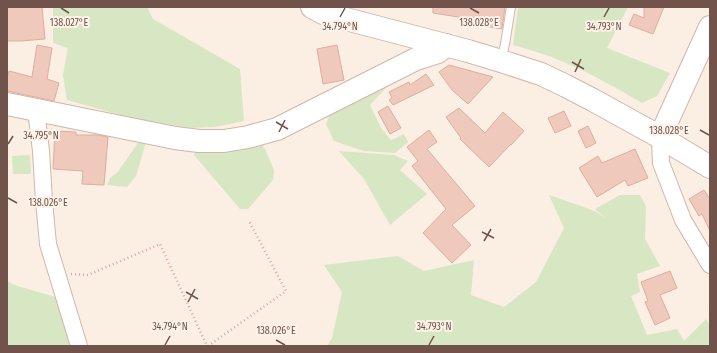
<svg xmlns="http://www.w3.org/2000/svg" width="717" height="353" font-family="'Fira Sans Condensed',sans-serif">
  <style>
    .green { fill: #d7e7c3 }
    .building { fill: #efc9bc; stroke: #e0ad9e }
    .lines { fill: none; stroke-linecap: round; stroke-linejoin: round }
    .lane-casing { stroke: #ceb7ae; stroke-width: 10 }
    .street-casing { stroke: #ceb7ae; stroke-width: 18 }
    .secondary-casing { stroke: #d0b6ab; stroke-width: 24 }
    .path { stroke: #d3aca0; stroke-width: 2.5; stroke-dasharray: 1 3; stroke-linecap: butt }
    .lane { stroke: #fff; stroke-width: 8 }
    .street { stroke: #fff; stroke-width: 16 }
    .secondary { stroke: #fff; stroke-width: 22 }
    .ticks { fill: none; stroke: #71534b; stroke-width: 1.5 }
    .ticks-label { font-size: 10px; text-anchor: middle; fill: #71534b; stroke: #fef3e9; stroke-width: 4; stroke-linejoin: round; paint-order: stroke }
  </style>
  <rect width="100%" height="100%" fill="#fbeee3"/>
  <g class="green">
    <path d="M53,7h94l6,12 87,50 4,52 -29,6 -27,1 -60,-11 -61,-17 -4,-25 5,-27 -15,-5z"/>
    <path d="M518,7h110l-21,41 63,25 -13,23 -15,7c-29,-17 -57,-33 -88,-45 -13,-5 -27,-9 -41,-13z"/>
    <path d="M398,75l-28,30 11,23 10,12 13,-6 4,8 -13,11 -31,-2 -30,-10 -8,-17 6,-15z"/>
    <path d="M258,139l7,10 9,21 -1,10 -25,29h-8l-46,-54 5,-14z"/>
    <path d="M140,140l6,2 -10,34 -9,11 -20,-2 3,-7 7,-5z"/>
    <path d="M339,151l55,4 14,6 -8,9 27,24 -37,31 -26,-46z"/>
    <path d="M30,155l1,19h-18l-1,-18z"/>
    <path d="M549,195l46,16 12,8 -12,-10 25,-14h20l6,11 -1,33 15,27 -23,8 3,18 -9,4 16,39 30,-6 7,12 22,-22 4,6v21h-383l5,-8 10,-46 -18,-27 74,-9 26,15 50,-11 -3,35 33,12 32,-25 28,-54z"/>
    <path d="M7,281l7,4 45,13 22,48h-74z"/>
  </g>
  <g class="building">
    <path d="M7,7h35l3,32 -24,2h-14z"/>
    <path d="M433,7h72l-3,22 -12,-2v-5l-57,-9z"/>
    <path d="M644,7h20l-11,27 -24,-9 5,-11 10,4z"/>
    <path d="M37,45l15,3 -5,31 12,4 -5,18 -47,-10v-13l2,-7 23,6z"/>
    <path d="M337,45l7,35 -21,4 -6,-35z"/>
    <path d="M449,65l44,12 -25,27 -16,-14 -13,-18z"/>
    <path d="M426,74l8,11 -41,20 -4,-5 3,-2 -3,-6 20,-10 1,3z"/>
    <path d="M388,106l13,22 -11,6 -12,-22z"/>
    <path d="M459,108l26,25 18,-21 21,19 -13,14v-1l-22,23 -29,-28 1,-1 -15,-21z"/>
    <path d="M564,111l7,15 -16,7 -7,-15z"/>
    <path d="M588,126l8,17 -10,5 -8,-17z"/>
    <path d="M429,130l8,12 -10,7 48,57 -23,19 19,20 -19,18 -29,-30 23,-24 -34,-43 6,-5 -11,-14z"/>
    <path d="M55,131l21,1v3h23l9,2 -4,48 -22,-1 1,-13 -30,-2z"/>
    <path d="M635,149l13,29 -20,8 -3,-6 -28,17 -18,-29 19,-12 4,7z"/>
    <path d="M704,190l6,9v32l-8,-17 -3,2 -10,-17z"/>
    <path d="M670,271l7,17 -17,7 10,23 -15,7 -10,-23 3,-1 -7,-19z"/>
  </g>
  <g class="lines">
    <defs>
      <path id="lane" d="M501,61l4,-17 6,-37"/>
      <g id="street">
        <path d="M36,110l5,41 3,50 4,43 31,102"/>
        <path d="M660,137l1,26 22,57 27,45"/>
      </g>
      <g id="secondary">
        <path d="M312,7l11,6 145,38 33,10 40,13 25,12 27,14 67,37 50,30"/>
        <path d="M7,104l168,34 24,3h25l24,-4 29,-8 139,-70 22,-7 8,-7"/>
        <path d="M660,137l50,-110"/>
      </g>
    </defs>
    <use href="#lane" class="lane-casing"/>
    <use href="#street" class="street-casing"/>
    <use href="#secondary" class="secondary-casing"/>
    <g class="path">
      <path d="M71,274l17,1 72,-31 47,102"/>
      <path d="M208,346l78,-55 -37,-70"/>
    </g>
    <use href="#lane" class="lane"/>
    <use href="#street" class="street"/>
    <use href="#secondary" class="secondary"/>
  </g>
  <path class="ticks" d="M61,8l8,5M470,8l9,5M340,17l5,-9M604,17l5,-9M572,62l12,7M575,72l6,-13M276,122l12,7M700,130l9,5M279,132l6,-12M8,144l5,-8M8,198l9,5M482,232l12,6M484,241l7,-12M186,292l12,7M188,302l7,-13M276,340l9,5M165,345l5,-9M429,345l5,-9"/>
  <g class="ticks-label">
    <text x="69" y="26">138.027°E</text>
    <text x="479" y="26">138.028°E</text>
    <text x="340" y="30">34.794°N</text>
    <text x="604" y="30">34.793°N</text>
    <text x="669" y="134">138.028°E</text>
    <text x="41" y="139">34.795°N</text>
    <text x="48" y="206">138.026°E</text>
    <text x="170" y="330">34.794°N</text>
    <text x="434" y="330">34.793°N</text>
    <text x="276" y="334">138.026°E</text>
  </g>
  <rect width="717" height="353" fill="none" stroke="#71534b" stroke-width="16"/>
</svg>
